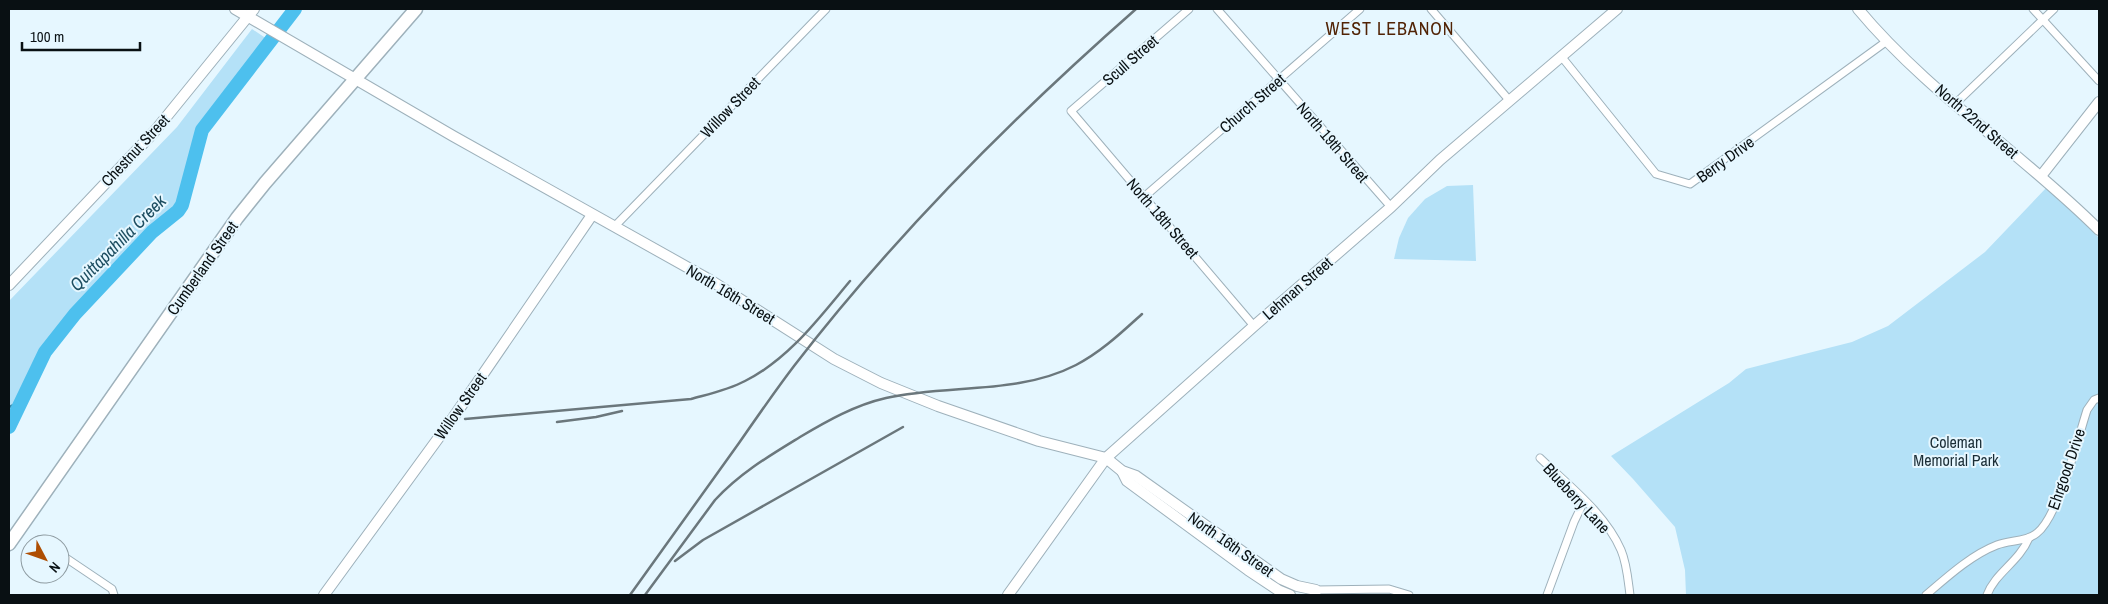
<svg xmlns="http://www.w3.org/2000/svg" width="2108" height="604" font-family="'Archivo Narrow',sans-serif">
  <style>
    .green { fill: #b4e1f7 }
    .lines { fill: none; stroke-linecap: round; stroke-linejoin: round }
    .stream { stroke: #398bac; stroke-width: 2.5 }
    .river { stroke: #4dc0ee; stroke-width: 14 }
    .street-casing { stroke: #9eb1bb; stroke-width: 9 }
    .secondary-casing { stroke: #9eb1bb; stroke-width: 12 }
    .highway-casing { stroke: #9eb1bb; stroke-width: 15 }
    .street { stroke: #fff; stroke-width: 7 }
    .secondary { stroke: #fff; stroke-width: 10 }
    .highway { stroke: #fff; stroke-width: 12 }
    .rail { stroke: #6b777c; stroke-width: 2.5 }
    .labels { text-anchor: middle; stroke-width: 4; stroke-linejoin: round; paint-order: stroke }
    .street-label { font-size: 16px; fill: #091013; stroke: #e6f7ff }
    .park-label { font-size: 16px; fill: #1a2d36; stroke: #e6f7ff }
    .neighbourhood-label { font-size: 18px; letter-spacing: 1px; fill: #512305; stroke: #e6f7ff }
    .water-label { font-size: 18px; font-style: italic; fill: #1e4e61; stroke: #e6f7ff }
  </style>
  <rect width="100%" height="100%" fill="#e6f7ff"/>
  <g class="green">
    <path d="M252,29l15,10 -69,89 -18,71 -4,7 -28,23 -80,85 -27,36 -32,69v-118l168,-174z"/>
    <path d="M1473,185l3,76 -82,-2 5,-21 9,-20 17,-19 22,-13z"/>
    <path d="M2047,187l52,51v357h-413l-1,-25 -10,-43 -42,-48 -22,-23 118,-73 17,-14 106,-27 36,-16 97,-74z"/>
  </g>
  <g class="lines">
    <path class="stream" d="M9,407l12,-5"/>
    <path class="river" d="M9,427l36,-75 30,-38 77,-82 26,-21 4,-6 20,-75 93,-121"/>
    <defs>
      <g id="street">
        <path d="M1189,9l-118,102 183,215"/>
        <path d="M1217,9l174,198"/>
        <path d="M1431,9l78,91"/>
        <path d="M2033,9l66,72"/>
        <path d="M1561,56l95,118 34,10 197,-143"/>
        <path d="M1955,104l99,-95"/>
        <path d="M1144,197l216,-188"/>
        <path d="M614,227l212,-218"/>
        <path d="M1540,458c28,27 65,55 81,92 6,14 7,30 9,45"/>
        <path d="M38,540l7,4"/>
        <path d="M60,554l52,35 2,6"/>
        <path d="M1316,590l73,-1 20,6"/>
        <path d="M1547,595l27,-73 10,-21"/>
        <path d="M1926,595c21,-18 45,-40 71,-50 13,-5 29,-3 40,-12 21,-16 41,-95 50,-123l7,-10 5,-2"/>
        <path d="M1987,595c8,-22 32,-33 42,-57"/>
      </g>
      <g id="secondary">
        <path d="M235,9l218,127 257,144 124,79 47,24 57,23 101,35 67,17 16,13 14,5 145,103 16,7 19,4 -1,5"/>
        <path d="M1858,9c70,84 164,144 241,221"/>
        <path d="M2041,176l58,-74"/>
        <path d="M9,285l145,-153 100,-123"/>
        <path d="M1122,471l5,10 121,89 30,20 12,5"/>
        <path d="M324,595l129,-177 139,-203"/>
        <path d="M1008,595l98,-137 148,-132 137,-119 49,-47 177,-151"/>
      </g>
      <path id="highway" d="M9,544l228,-326 28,-35 151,-174"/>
    </defs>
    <use href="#street" class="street-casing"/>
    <use href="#secondary" class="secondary-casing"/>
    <use href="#highway" class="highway-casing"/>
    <use href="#street" class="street"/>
    <use href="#secondary" class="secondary"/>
    <use href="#highway" class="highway"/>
    <g class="rail">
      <path d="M465,419l226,-20c18,-5 37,-9 54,-18 44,-22 74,-63 105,-100"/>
      <path d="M557,422l39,-5 26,-6"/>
      <path d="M675,561l28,-21 200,-113"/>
      <path d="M630,595c37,-51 73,-102 109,-152 18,-26 36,-52 55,-77 101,-131 218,-248 342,-357"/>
      <path d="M645,595l70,-95c25,-27 54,-44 85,-63 27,-16 55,-32 86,-39 62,-14 132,-3 190,-33 25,-13 45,-32 66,-51"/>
    </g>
  </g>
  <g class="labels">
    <g class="street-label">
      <text transform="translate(1130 60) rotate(-41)" y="6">Scull Street</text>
      <text transform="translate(1252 103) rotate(-41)" y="6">Church Street</text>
      <text transform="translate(730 107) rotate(-46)" y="6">Willow Street</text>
      <text transform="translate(1977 121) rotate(41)" y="6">North 22nd Street</text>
      <text transform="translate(1333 142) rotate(49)" y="6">North 19th Street</text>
      <text transform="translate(135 150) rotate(-47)" y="6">Chestnut Street</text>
      <text transform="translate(1725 159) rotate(-36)" y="6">Berry Drive</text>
      <text transform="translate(1163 218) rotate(49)" y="6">North 18th Street</text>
      <text transform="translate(202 268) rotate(-55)" y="6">Cumberland Street</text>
      <text transform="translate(1297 288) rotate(-41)" y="6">Lehman Street</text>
      <text transform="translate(731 294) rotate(31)" y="6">North 16th Street</text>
      <text transform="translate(460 406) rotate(-55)" y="6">Willow Street</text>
      <text transform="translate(2066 469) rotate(-71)" y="6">Ehrgood Drive</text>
      <text transform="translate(1577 498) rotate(47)" y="6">Blueberry Lane</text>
      <text transform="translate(1231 544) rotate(35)" y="6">North 16th Street</text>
    </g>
    <g class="park-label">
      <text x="1956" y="448">Coleman<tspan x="1956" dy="18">Memorial Park</tspan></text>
    </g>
    <g class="neighbourhood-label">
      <text x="1390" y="35">WEST LEBANON</text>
    </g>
    <g class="water-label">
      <text transform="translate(118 243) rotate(-45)" y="6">Quittapahilla Creek</text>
    </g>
  </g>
  <rect width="2108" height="604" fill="none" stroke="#091013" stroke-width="20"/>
  <g transform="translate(45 559) rotate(131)"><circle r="24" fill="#e6f7ff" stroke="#8e9ba1"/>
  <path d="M0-4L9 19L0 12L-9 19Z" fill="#ae4e03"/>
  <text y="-8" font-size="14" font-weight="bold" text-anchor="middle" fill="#091013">N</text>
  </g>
  <path d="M22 42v8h118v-8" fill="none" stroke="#091013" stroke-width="2.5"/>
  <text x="30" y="42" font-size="15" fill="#091013" stroke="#e6f7ff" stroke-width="4" paint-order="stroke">100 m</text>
</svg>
